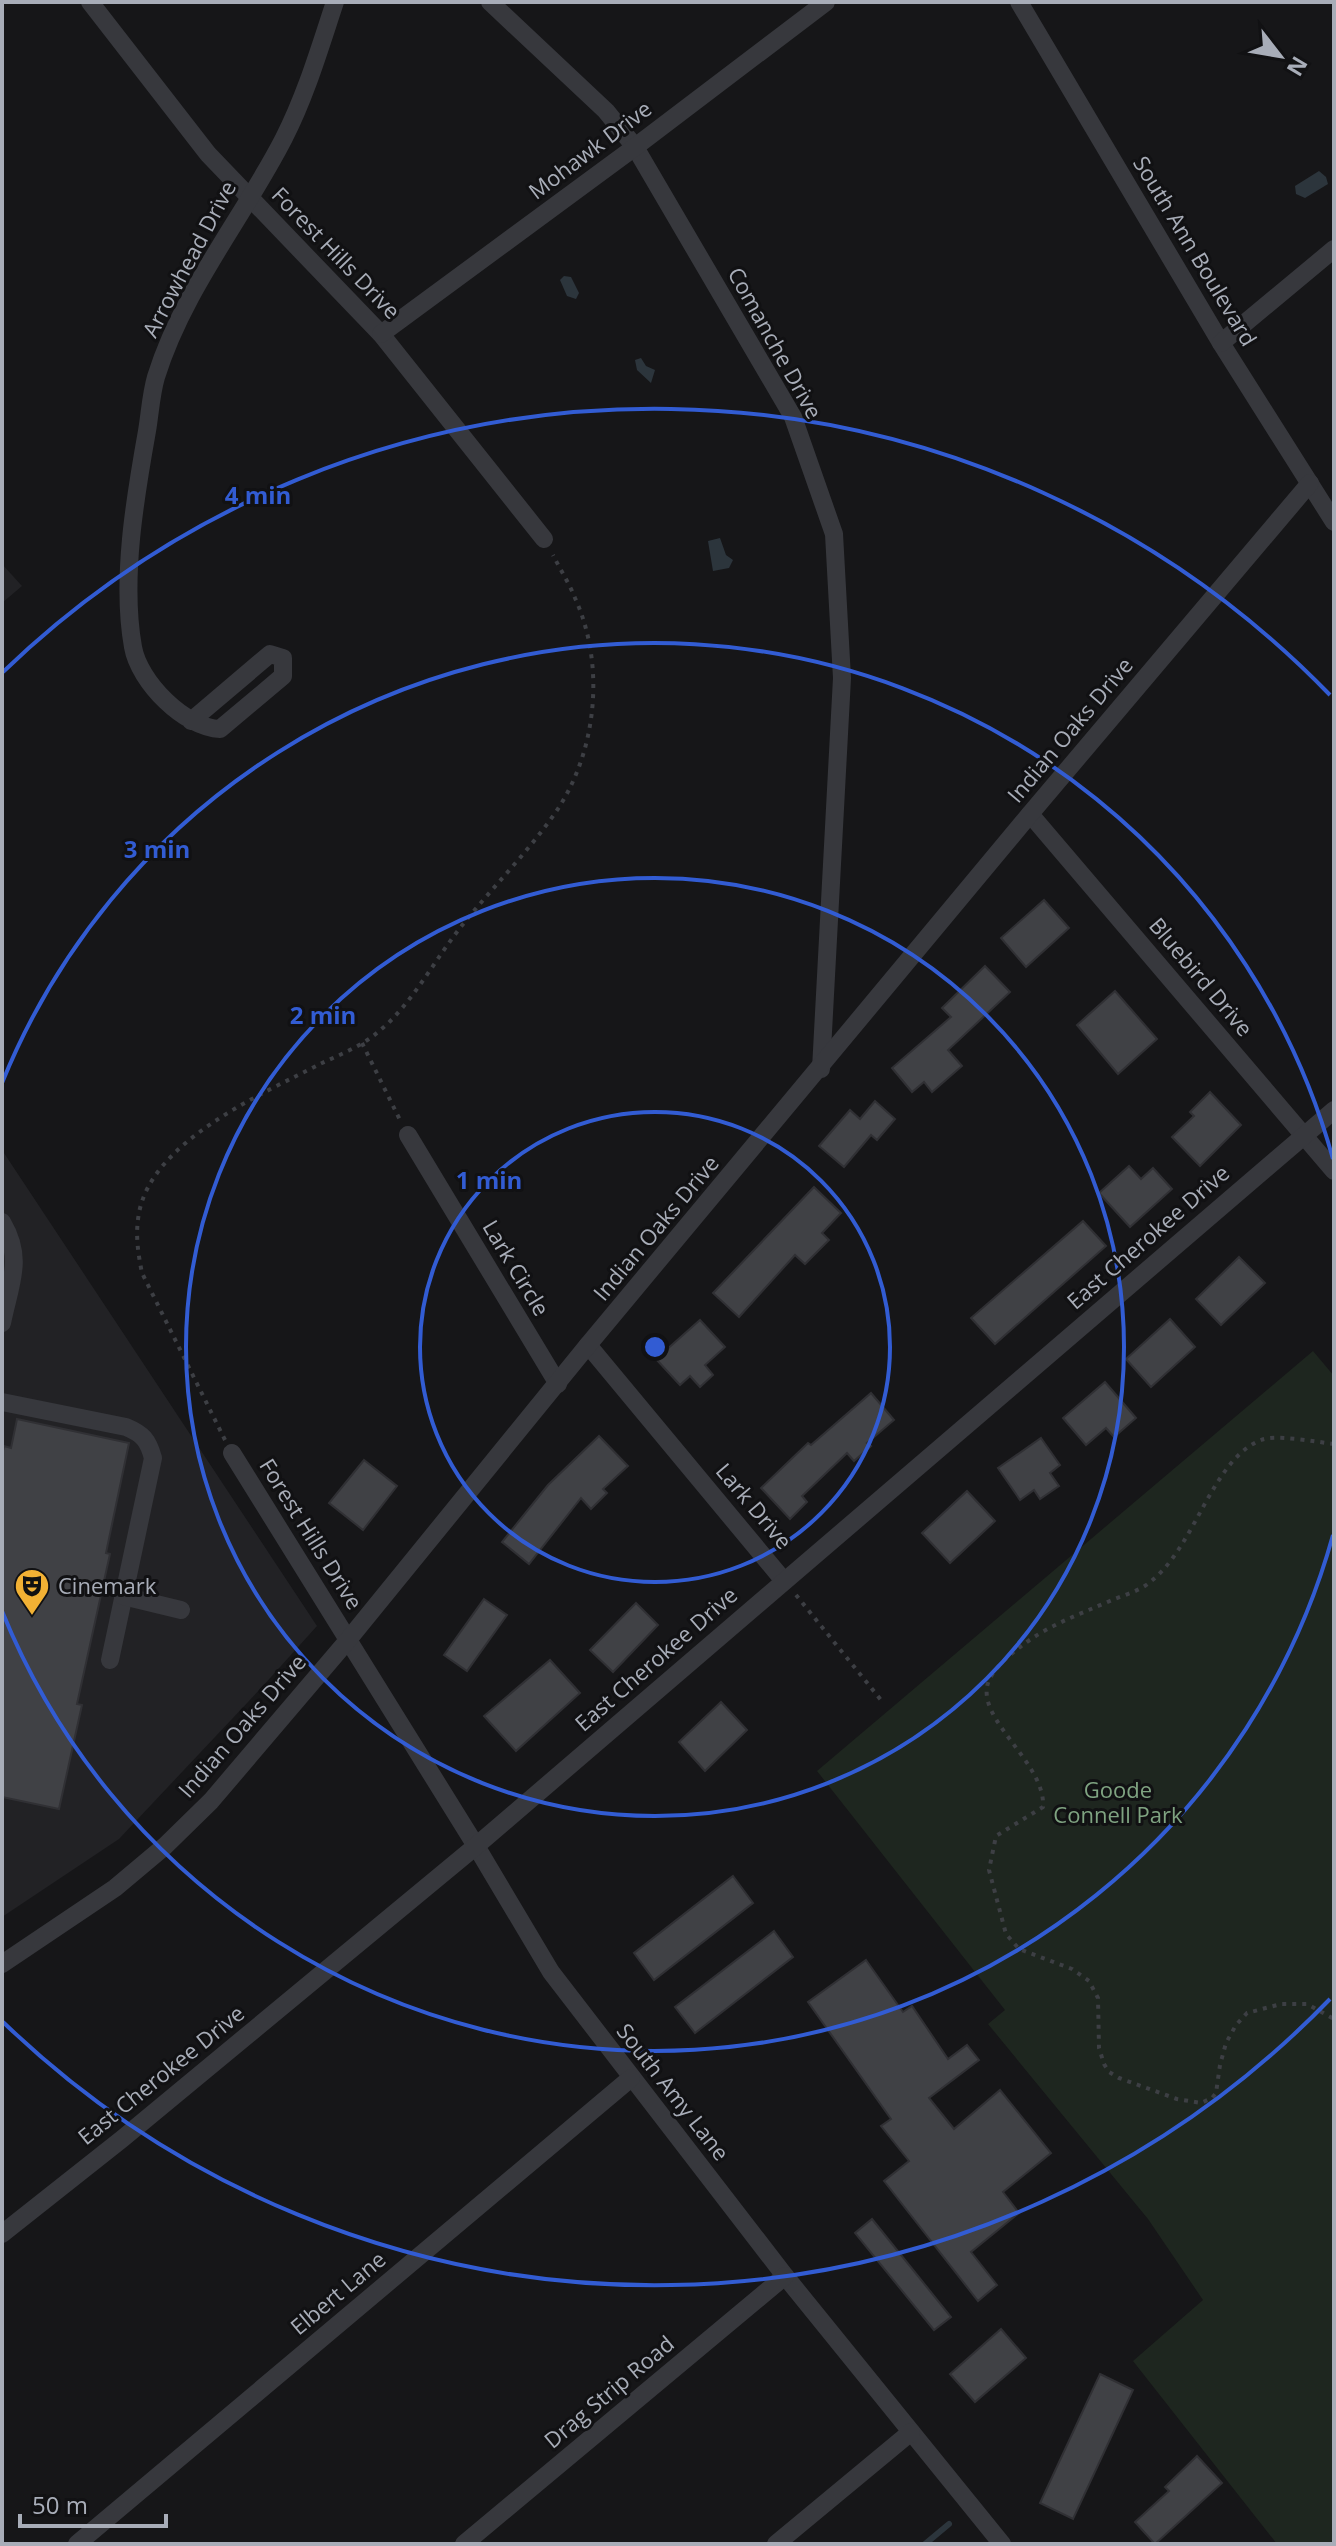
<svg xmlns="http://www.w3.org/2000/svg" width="1336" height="2546" font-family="'Open Sans',sans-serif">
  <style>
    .built { fill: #222225 }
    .green { fill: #1e261f }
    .water { fill: #2c353c }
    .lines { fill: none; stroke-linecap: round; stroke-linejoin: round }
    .stream { stroke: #2c353c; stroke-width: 6 }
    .building { fill: #404145; stroke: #303034; stroke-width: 2 }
    .path { stroke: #3d3f44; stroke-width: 4; stroke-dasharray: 4 6; stroke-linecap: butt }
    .minor { stroke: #37383d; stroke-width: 18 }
    .ring { fill: none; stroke: #325cd3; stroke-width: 4 }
    .labels { text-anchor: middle; stroke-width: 6; stroke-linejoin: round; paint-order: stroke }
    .street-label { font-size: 22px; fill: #a8adb8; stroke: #111113 }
    .poi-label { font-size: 22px; fill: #a8adb8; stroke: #111113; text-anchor: start }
    .park-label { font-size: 22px; fill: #7fa381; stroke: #111113 }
    .centre { fill: #325cd3; stroke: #111113; stroke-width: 4 }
    .ring-label { font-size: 24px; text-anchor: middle; font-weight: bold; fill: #325cd3; stroke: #111113; stroke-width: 6; stroke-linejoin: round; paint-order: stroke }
  </style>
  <rect width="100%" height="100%" fill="#161618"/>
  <g class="built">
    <path d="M2,564l20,22 -20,17z"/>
    <path d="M2,1150l315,476 -55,61 -143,152 -117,78z"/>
  </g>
  <path class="green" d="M1313,1351l21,25v1168h-57l-144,-183 70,-61 -55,-81 -160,-195 17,-14 -188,-239z"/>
  <g class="water">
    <path d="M1319,171l7,6 2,7 -23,14 -9,-4 -1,-8z"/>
    <path d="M564,276l7,1 8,16 -3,6 -9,-3 -7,-16z"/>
    <path d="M641,358l5,8 9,4 -4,13 -14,-13 -2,-10z"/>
    <path d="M720,538l6,17 7,5 -4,8 -16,3 -5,-30z"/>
  </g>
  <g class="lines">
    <path class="stream" d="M925,2544l24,-20"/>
  </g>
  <g class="building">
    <path d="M1044,900l25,28 -43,39 -25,-29z"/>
    <path d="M985,966l25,26 -62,58 14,16 -30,26 -8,-10 -12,10 -20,-24 59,-51 -9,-9z"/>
    <path d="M1115,991l42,48 -39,35 -41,-49z"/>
    <path d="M1210,1092l31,33 -41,41 -28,-29 22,-21 -4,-4z"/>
    <path d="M875,1101l20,18 -18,21 -6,-5 -27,32 -25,-21 31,-36 10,9z"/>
    <path d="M1129,1166l12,13 12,-11 19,21 -42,38 -31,-34z"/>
    <path d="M814,1187l27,26 -19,20 7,7 -24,24 -10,-9 -56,62 -26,-24z"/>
    <path d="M1083,1221l23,25 -111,98 -24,-26z"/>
    <path d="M1239,1257l26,26 -44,42 -25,-26z"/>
    <path d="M1170,1319l25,28 -44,40 -25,-28z"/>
    <path d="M700,1320l25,27 -20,18 8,10 -13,12 -10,-11 -10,9 -24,-26z"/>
    <path d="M1105,1382l31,36 -22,19 -8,-9 -20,17 -23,-27z"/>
    <path d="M871,1393l23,27 -27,23 4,3 -17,15 -7,-8 -45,43 5,6 -17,17 -29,-31 47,-45 3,2z"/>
    <path d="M17,1419l112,24 -23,110 4,1 -33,150 5,1 -23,104 -57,-12v-342l2,-9 7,2z"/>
    <path d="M599,1436l29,30 -25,23 4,4 -16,16 -10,-11 -52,66 -27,-22 46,-57z"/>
    <path d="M1041,1438l19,27 -10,8 9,13 -19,13 -6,-9 -14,10 -22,-32z"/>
    <path d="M364,1460l33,26 -34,44 -34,-27z"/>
    <path d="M967,1491l28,30 -45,42 -28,-30z"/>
    <path d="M484,1599l23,16 -40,56 -23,-16z"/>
    <path d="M636,1603l22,22 -45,47 -23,-22z"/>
    <path d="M550,1660l30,33 -64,58 -32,-35z"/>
    <path d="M721,1702l26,28 -42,41 -26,-29z"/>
    <path d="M733,1876l20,27 -99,77 -20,-27z"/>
    <path d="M774,1931l19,26 -98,76 -20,-26z"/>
    <path d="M866,1960l37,52 9,-6 36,53 19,-14 12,15 -50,38 25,31 46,-39 51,63 -48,39 16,21 -48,39 26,33 -19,16 -94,-120 25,-20 -28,-35 10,-7 -83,-117z"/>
    <path d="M872,2219l79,98 -17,13 -79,-97z"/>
    <path d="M1001,2329l25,29 -51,44 -25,-28z"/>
    <path d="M1100,2374l33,16 -60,129 -33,-16z"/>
    <path d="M1197,2456l25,27 -67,61 -20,-22 34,-31 -4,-4z"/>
  </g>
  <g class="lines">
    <g class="path">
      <path d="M362,1043l38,77"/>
      <path d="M225,1440l-83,-167c-4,-20 -7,-39 -3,-60 13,-72 123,-119 181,-149 19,-9 42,-18 58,-32 34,-27 58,-75 86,-109 29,-36 62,-69 89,-107 44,-61 53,-150 22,-218 -6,-15 -15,-29 -22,-43"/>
      <path d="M1334,1444c-17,-2 -58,-10 -73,-4 -49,19 -66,108 -111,142 -10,9 -26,13 -38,18 -36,16 -67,26 -97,51 -10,8 -23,20 -27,32 -12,37 58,80 55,124l-47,29 -7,34 17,64 13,15 53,20 17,12 9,17 1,50 5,16 5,8 10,6 58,21 24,4 11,-5 4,-5 4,-28 6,-22 10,-18 11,-12 34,-9h26l27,15"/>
      <path d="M796,1595l85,105"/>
    </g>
    <g class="minor">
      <path d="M90,2l118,152 173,180 163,205"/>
      <path d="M490,2l116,109 29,36 158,270 41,117 8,144 -21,391"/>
      <path d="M1019,2l202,341 113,179"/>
      <path d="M381,334l254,-187 191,-145"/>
      <path d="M1221,343l113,-94"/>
      <path d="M191,721l79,-67 13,4v18l-63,53c-35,-1 -81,-47 -87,-82 -12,-67 2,-149 14,-216 3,-18 4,-37 9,-54 27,-87 87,-159 128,-239 22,-43 36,-91 51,-136"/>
      <path d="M1030,814l304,357"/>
      <path d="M408,1135l150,249"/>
      <path d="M2,1222c22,37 8,61 0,101"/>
      <path d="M588,1345l196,236"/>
      <path d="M2,1402l124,25c17,7 22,13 27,31l-43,202"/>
      <path d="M232,1453l244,393 75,126 234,304 217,268"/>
      <path d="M123,1596l58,14"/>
      <path d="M2,1964l113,-76 50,-42 46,-45 137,-161 240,-295 442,-531 280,-331"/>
      <path d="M2,2234l120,-95 354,-293 858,-736"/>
      <path d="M77,2544l554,-466"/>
      <path d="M464,2544l321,-268"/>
      <path d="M776,2544l135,-112"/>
    </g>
  </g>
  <g class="ring">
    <circle cx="655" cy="1347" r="235"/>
    <circle cx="655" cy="1347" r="469"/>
    <path d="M1333 1535A704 704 0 0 1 2 1611M2 1083A704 704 0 0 1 1333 1159"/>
    <path d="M1330 1999A939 939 0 0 1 3 2022M3 672A939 939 0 0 1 1330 695"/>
  </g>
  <defs>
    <symbol id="theatre-pin" viewBox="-11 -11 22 30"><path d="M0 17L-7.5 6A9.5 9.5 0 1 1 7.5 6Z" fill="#f2b134" stroke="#111113"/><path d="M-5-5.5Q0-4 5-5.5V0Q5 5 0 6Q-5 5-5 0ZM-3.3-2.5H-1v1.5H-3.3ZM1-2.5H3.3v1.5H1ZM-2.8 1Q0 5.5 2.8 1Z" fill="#111"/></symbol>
  </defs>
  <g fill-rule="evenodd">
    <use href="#theatre-pin" x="12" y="1566" width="40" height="54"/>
  </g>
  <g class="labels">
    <g class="street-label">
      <text transform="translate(590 150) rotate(-37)" y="8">Mohawk Drive</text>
      <text transform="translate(1195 251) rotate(59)" y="8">South Ann Boulevard</text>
      <text transform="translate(336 253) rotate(46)" y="8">Forest Hills Drive</text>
      <text transform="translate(189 259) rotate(-62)" y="8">Arrowhead Drive</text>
      <text transform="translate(775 343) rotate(61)" y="8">Comanche Drive</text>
      <text transform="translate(1070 730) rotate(-50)" y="8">Indian Oaks Drive</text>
      <text transform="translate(1201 977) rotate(50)" y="8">Bluebird Drive</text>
      <text transform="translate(656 1228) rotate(-50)" y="8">Indian Oaks Drive</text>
      <text transform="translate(1148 1237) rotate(-41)" y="8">East Cherokee Drive</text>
      <text transform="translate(516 1268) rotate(59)" y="8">Lark Circle</text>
      <text transform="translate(754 1506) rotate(50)" y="8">Lark Drive</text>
      <text transform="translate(311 1534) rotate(58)" y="8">Forest Hills Drive</text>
      <text transform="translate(656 1659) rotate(-41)" y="8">East Cherokee Drive</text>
      <text transform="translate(242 1726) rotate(-49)" y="8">Indian Oaks Drive</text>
      <text transform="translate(161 2075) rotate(-39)" y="8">East Cherokee Drive</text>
      <text transform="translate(673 2092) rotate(52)" y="8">South Amy Lane</text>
      <text transform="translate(338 2293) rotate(-40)" y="8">Elbert Lane</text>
      <text transform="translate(609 2392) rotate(-40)" y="8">Drag Strip Road</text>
    </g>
    <g class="poi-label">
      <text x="58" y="1594">Cinemark</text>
    </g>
    <g class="park-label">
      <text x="1118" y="1798">Goode<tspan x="1118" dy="25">Connell Park</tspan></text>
    </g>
  </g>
  <circle cx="655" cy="1347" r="12" class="centre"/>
  <g class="ring-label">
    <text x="258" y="504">4 min</text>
    <text x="157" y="858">3 min</text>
    <text x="323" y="1024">2 min</text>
    <text x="489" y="1189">1 min</text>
  </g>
  <rect width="1336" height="2546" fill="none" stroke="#a8adb8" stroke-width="8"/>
  <g transform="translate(1280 56) rotate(121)" stroke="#111113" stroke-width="6" paint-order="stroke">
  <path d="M0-6L14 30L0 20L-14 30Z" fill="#a8adb8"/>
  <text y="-12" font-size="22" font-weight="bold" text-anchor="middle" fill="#a8adb8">N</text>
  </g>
  <path d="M20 2514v12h146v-12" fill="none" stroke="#a8adb8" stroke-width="4"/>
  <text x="32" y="2514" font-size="24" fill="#a8adb8" stroke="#111113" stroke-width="6" paint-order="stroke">50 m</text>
</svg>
